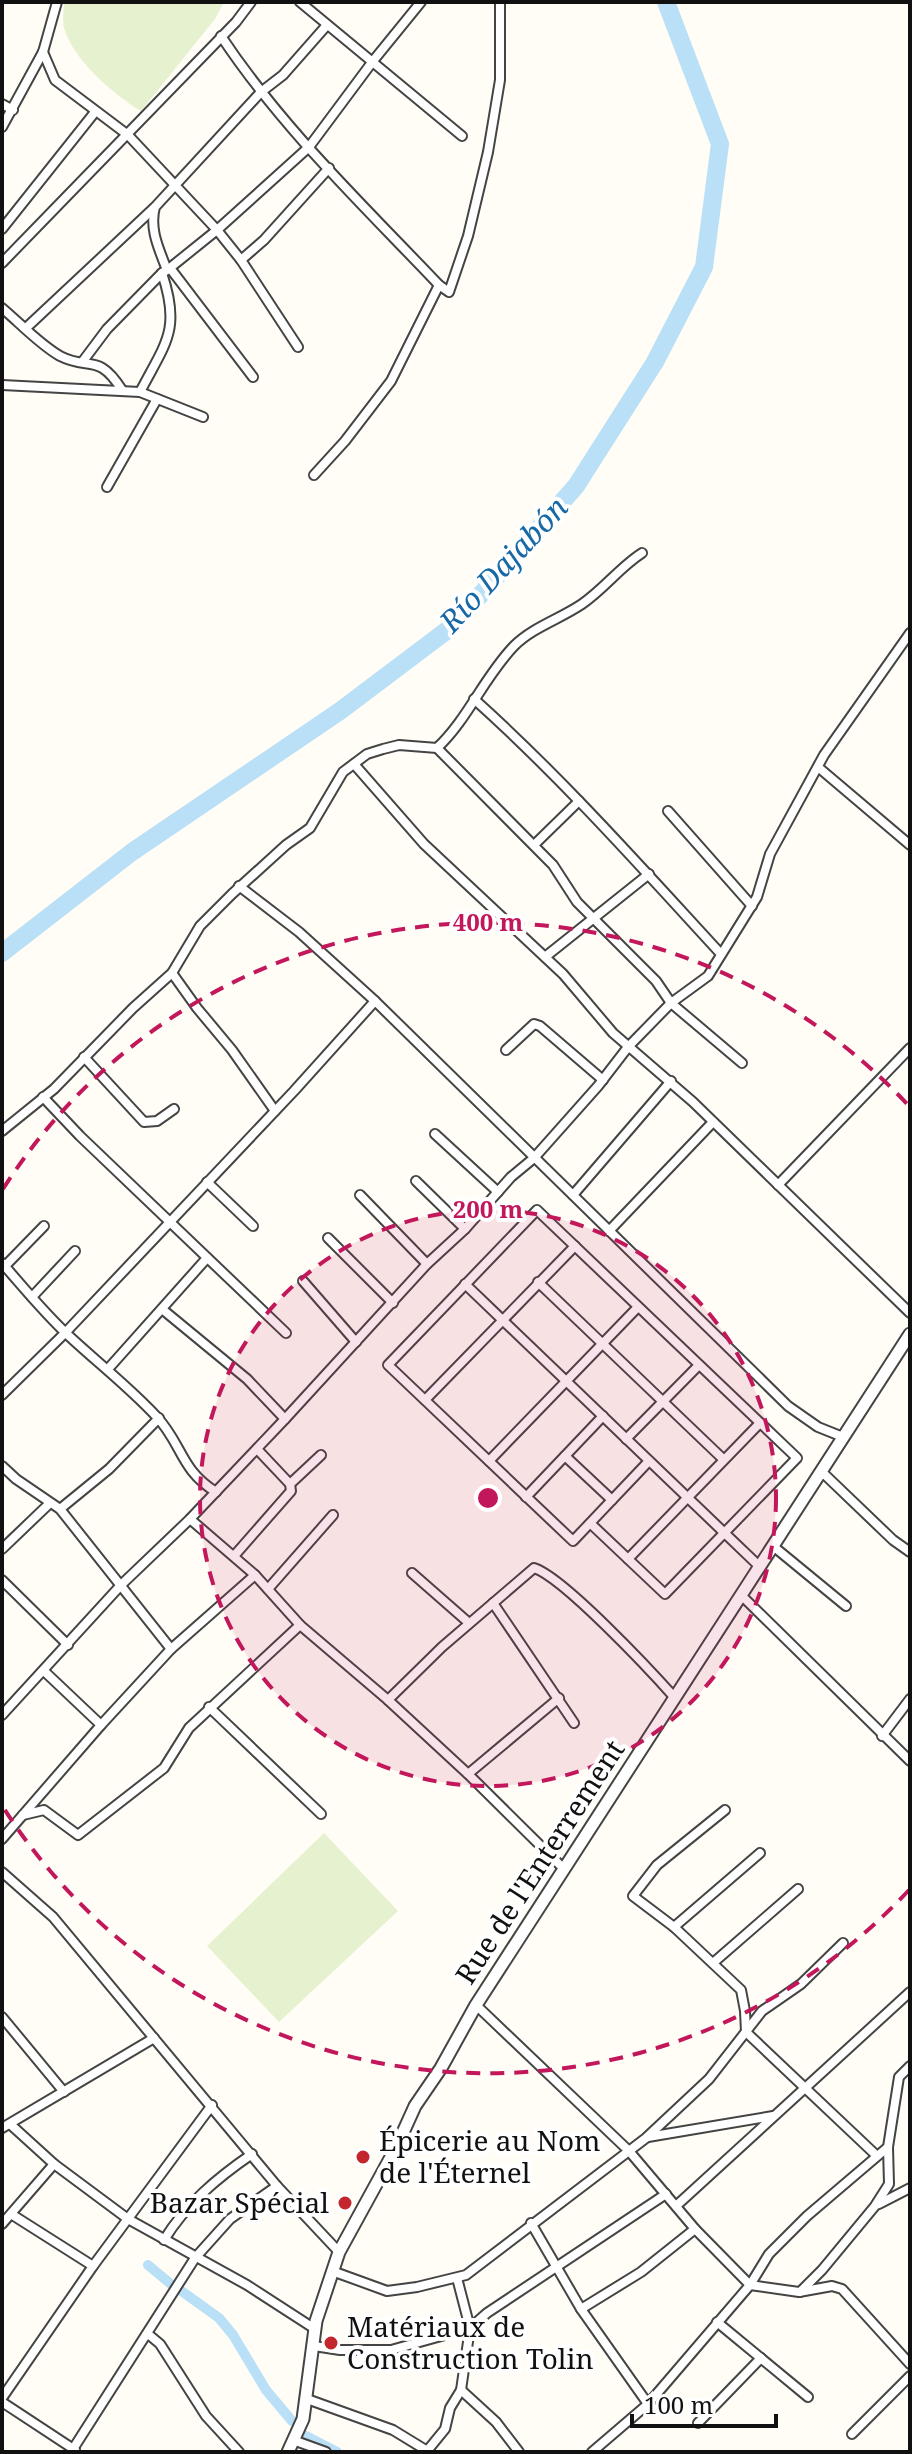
<svg xmlns="http://www.w3.org/2000/svg" width="912" height="2454" font-family="'Noto Serif',serif">
  <style>
    .pitch { fill: #e6f2cf }
    .lines { fill: none; stroke-linecap: round; stroke-linejoin: round }
    .canal { stroke: #b9e0f7; stroke-width: 10 }
    .river { stroke: #b9e0f7; stroke-width: 18 }
    .minor-casing { stroke: #444; stroke-width: 12 }
    .tertiary-casing { stroke: #444; stroke-width: 15 }
    .minor { stroke: #fff; stroke-width: 8 }
    .tertiary { stroke: #fff; stroke-width: 11 }
    .ring { fill: none; stroke: #c2185b; stroke-width: 4; stroke-dasharray: 14 10 }
    .poi-dot { fill: #c4262e; stroke: #fff; stroke-width: 3 }
    .labels { text-anchor: middle; stroke-width: 8; stroke-linejoin: round; paint-order: stroke }
    .street-label { font-size: 28px; fill: #111; stroke: #fff }
    .poi-label { font-size: 28px; fill: #111; stroke: #fff; text-anchor: start }
    .water-label { font-size: 30px; font-style: italic; fill: #1768a6; stroke: #fff }
    .centre { fill: #c2185b; stroke: #fff; stroke-width: 4 }
    .ring-label { font-size: 24px; text-anchor: middle; font-weight: bold; fill: #c2185b; stroke: #fff; stroke-width: 8; stroke-linejoin: round; paint-order: stroke }
  </style>
  <rect width="100%" height="100%" fill="#fffdf5"/>
  <g class="pitch">
    <path d="M64,2h160l-9,17 -74,92c-28,-17 -67,-50 -77,-83 -2,-8 0,-18 0,-26z"/>
    <path d="M324,1833l74,78 -119,111 -72,-76z"/>
  </g>
  <g class="lines">
    <g class="canal">
      <path d="M148,2265l24,20"/>
      <path d="M180,2290l39,28 14,17 33,55 26,31"/>
      <path d="M306,2436l31,16"/>
    </g>
    <path class="river" d="M2,953l130,-101 208,-141 114,-86 122,-139 79,-124 49,-95 16,-123 -54,-142"/>
    <defs>
      <g id="minor">
        <path d="M300,2l162,134"/>
        <path d="M221,36c61,92 142,169 218,249l10,7 19,-56 20,-84 12,-72v-78"/>
        <path d="M43,52l12,28 73,55 89,95 24,30 57,87"/>
        <path d="M2,104l11,6"/>
        <path d="M2,127l41,-75 14,-50"/>
        <path d="M2,229l93,-117"/>
        <path d="M241,260l23,-20 65,-72"/>
        <path d="M2,263l234,-241 15,-20"/>
        <path d="M171,267l46,-37 92,-83 64,-86 48,-59"/>
        <path d="M170,268l83,109"/>
        <path d="M2,308c18,15 37,36 58,48 29,15 38,-4 62,34"/>
        <path d="M26,328l128,-120"/>
        <path d="M83,361l24,-32 55,-56"/>
        <path d="M2,385l138,7 63,25"/>
        <path d="M140,392c26,-50 41,-62 22,-119l5,-3c-8,-21 -18,-41 -12,-63l106,-115 22,-17 44,-50"/>
        <path d="M314,475l31,-34 46,-60 48,-96"/>
        <path d="M107,487l50,-88"/>
        <path d="M474,699c88,79 167,168 247,255"/>
        <path d="M437,748l116,117 24,37 79,79 15,22 71,60"/>
        <path d="M354,764l70,80 139,130 50,59 80,69 217,211"/>
        <path d="M818,767l92,78"/>
        <path d="M668,811l84,95"/>
        <path d="M534,845l45,-44"/>
        <path d="M239,886l60,46 76,69 413,405 30,21 25,10"/>
        <path d="M545,957l104,-83"/>
        <path d="M172,973l25,35 35,42 43,61"/>
        <path d="M506,1050l28,-26 6,2 63,54"/>
        <path d="M84,1057l60,65 13,-1 17,-12"/>
        <path d="M43,1097l37,39 206,197"/>
        <path d="M2,1131l52,-42 79,-81 39,-35 28,-47 32,-32 54,-49 24,-17 33,-56 24,-18 16,-5 16,-4 38,3c31,-29 47,-71 77,-102 19,-19 46,-27 68,-42 22,-15 38,-37 60,-51"/>
        <path d="M435,1134l63,58"/>
        <path d="M416,1181l49,48"/>
        <path d="M207,1182l46,44"/>
        <path d="M778,1185l132,-137"/>
        <path d="M360,1195l67,69"/>
        <path d="M573,1195l98,-114"/>
        <path d="M609,1231l104,-109"/>
        <path d="M328,1238l65,65"/>
        <path d="M2,1263c22,25 43,51 67,73 29,27 60,51 87,80 26,27 24,54 60,76"/>
        <path d="M5,1266l39,-40"/>
        <path d="M303,1281l53,61"/>
        <path d="M538,1282l185,177"/>
        <path d="M465,1284l295,283"/>
        <path d="M32,1297l43,-46"/>
        <path d="M162,1309l85,70 38,40"/>
        <path d="M108,1369l99,-111"/>
        <path d="M2,1395l63,-62 229,-242 81,-90"/>
        <path d="M425,1400l150,-154"/>
        <path d="M626,1439l73,-74"/>
        <path d="M565,1456l47,44"/>
        <path d="M489,1461l149,-154"/>
        <path d="M2,1466l14,13 44,30 111,140"/>
        <path d="M821,1471l72,69 17,12"/>
        <path d="M290,1484l31,-29"/>
        <path d="M526,1497l77,-81"/>
        <path d="M60,1509l49,-40 50,-51"/>
        <path d="M190,1519l65,56 45,50 88,75 80,74 96,95"/>
        <path d="M590,1523l75,71 132,-136 -260,-248 -149,155 185,176 76,-80"/>
        <path d="M773,1546l73,60"/>
        <path d="M2,1549l48,-46"/>
        <path d="M234,1556l57,-65 -1,-7 -33,-35"/>
        <path d="M628,1559l132,-136"/>
        <path d="M412,1573l57,50"/>
        <path d="M2,1580l66,65"/>
        <path d="M268,1589l65,-74"/>
        <path d="M741,1595l169,166"/>
        <path d="M493,1603l81,120"/>
        <path d="M388,1700l54,-53 92,-79c29,9 117,103 141,130"/>
        <path d="M209,1707l112,107"/>
        <path d="M2,1715l119,-130 69,-66 95,-100 142,-155 38,-35 46,-52 23,-19 64,-72 30,-39 43,-44 37,-27 49,-79 13,-43 54,-99 86,-122"/>
        <path d="M101,1725l70,-76 84,-74"/>
        <path d="M882,1736l28,-37"/>
        <path d="M468,1774l91,-76"/>
        <path d="M725,1810l-68,55 -24,31 41,31 67,63 4,21 1,21 131,124"/>
        <path d="M23,1815l21,-5 34,25 86,-67 25,-40 111,-103"/>
        <path d="M2,1839l99,-114 -57,-54"/>
        <path d="M2,1872l51,45 224,269 62,66"/>
        <path d="M674,1927l86,-74"/>
        <path d="M713,1963l85,-74"/>
        <path d="M476,2005l153,146 66,78 55,56 49,7 33,-6 10,3 68,75"/>
        <path d="M2,2017l62,75"/>
        <path d="M10,2124l44,40"/>
        <path d="M2,2128l152,-90"/>
        <path d="M648,2137l125,-21"/>
        <path d="M879,2204l31,-16"/>
        <path d="M676,2206l234,-214"/>
        <path d="M11,2214l82,52"/>
        <path d="M531,2223l50,86 67,95"/>
        <path d="M2,2224l52,-60 74,55 119,66 68,44"/>
        <path d="M164,2240c22,-36 53,-62 88,-86"/>
        <path d="M332,2271l55,20 30,-4 49,-12 180,-137 63,-59 53,-68 39,-27 42,-41"/>
        <path d="M800,2292l22,-22 53,-64 14,-22 -1,-37 11,-70 11,-11"/>
        <path d="M581,2309l60,-37 54,-43"/>
        <path d="M717,2322l91,75"/>
        <path d="M148,2334l12,10 46,72 33,36"/>
        <path d="M314,2346l26,4h51l79,-22 17,-15 179,-119"/>
        <path d="M461,2390l35,32 23,30"/>
        <path d="M2,2398l91,-132 119,-161"/>
        <path d="M307,2399l86,31 36,22"/>
        <path d="M2,2402l73,48"/>
        <path d="M698,2423l63,-65"/>
        <path d="M852,2434l58,-58"/>
        <path d="M293,2440l33,12"/>
        <path d="M73,2449l122,-191 35,-39 47,-33"/>
        <path d="M427,2451l18,-22 5,-21 11,-18 9,-62 -13,-50"/>
        <path d="M592,2452l56,-48 102,-119 19,-31 38,-38 81,-69"/>
      </g>
      <path id="tertiary" d="M288,2452l15,-33 13,-98 23,-69 57,-104 19,-42 26,-38 35,-63 434,-671"/>
    </defs>
    <use href="#minor" class="minor-casing"/>
    <use href="#tertiary" class="tertiary-casing"/>
    <use href="#minor" class="minor"/>
    <use href="#tertiary" class="tertiary"/>
  </g>
  <circle cx="488" cy="1498" r="288" fill="#c2185b" fill-opacity=".12"/>
  <g class="ring">
    <circle cx="488" cy="1498" r="288"/>
    <path d="M909 1890A575 575 0 0 1 3 1807M3 1189A575 575 0 0 1 909 1106"/>
  </g>
  <g class="poi-dot">
    <circle cx="363" cy="2157" r="8"/>
    <circle cx="345" cy="2203" r="8"/>
    <circle cx="331" cy="2343" r="8"/>
  </g>
  <g class="labels">
    <g class="street-label">
      <text transform="translate(540 1862) rotate(-57)" y="10">Rue de l'Enterrement</text>
    </g>
    <g class="poi-label">
      <text x="379" y="2151">Épicerie au Nom<tspan x="379" dy="32">de l'Éternel</tspan></text>
      <text x="329" y="2213" text-anchor="end">Bazar Spécial</text>
      <text x="347" y="2337">Matériaux de<tspan x="347" dy="32">Construction Tolin</tspan></text>
    </g>
    <g class="water-label">
      <text transform="translate(504 565) rotate(-47)" y="10">Río Dajabón</text>
    </g>
  </g>
  <circle cx="488" cy="1498" r="12" class="centre"/>
  <g class="ring-label">
    <text x="488" y="931">400 m</text>
    <text x="488" y="1218">200 m</text>
  </g>
  <rect width="912" height="2454" fill="none" stroke="#111111" stroke-width="8"/>
  <path d="M632 2414v12h144v-12" fill="none" stroke="#111111" stroke-width="4"/>
  <text x="644" y="2414" font-size="24" fill="#111111" stroke="#ffffff" stroke-width="6" paint-order="stroke">100 m</text>
</svg>
